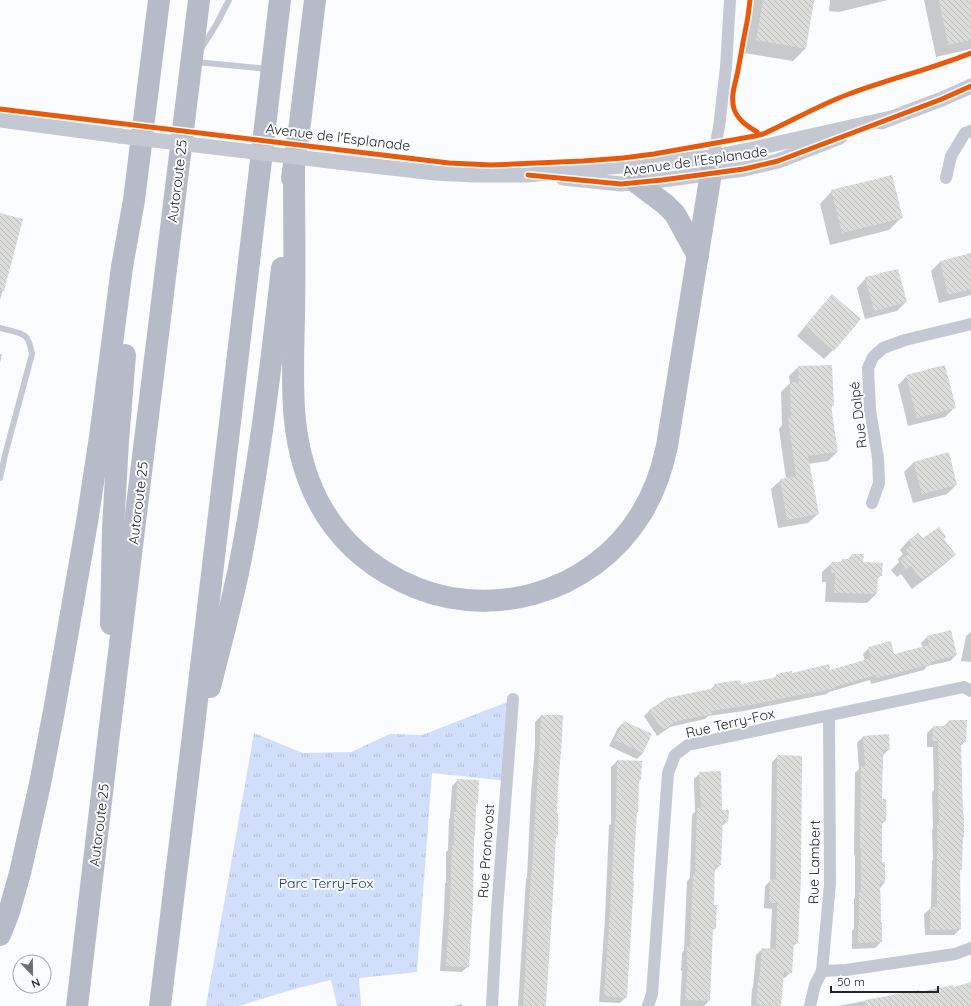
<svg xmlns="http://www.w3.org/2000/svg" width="971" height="1006" font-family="Quicksand,sans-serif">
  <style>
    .park { fill: url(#park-tufts) }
    .shadow { fill: #0003 }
    .building { fill: url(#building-back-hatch) }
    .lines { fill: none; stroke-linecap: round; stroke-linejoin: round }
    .service { stroke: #c4c8d2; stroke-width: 6 }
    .minor { stroke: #c4c8d2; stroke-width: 12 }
    .tertiary { stroke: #c4c8d2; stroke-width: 15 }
    .motorway { stroke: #b6bbc7; stroke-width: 22 }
    .tertiary-bridge { stroke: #c4c8d2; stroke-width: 15 }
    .cycleway-casing { stroke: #fafcfe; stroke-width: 8 }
    .cycleway { stroke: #e8590c; stroke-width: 5 }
    .labels { text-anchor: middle; stroke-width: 4; stroke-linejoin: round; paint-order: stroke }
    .street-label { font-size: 14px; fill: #23252a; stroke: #fafcfe }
    .park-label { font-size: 14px; fill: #183583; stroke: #fafcfe }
  </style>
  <defs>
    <pattern id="park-tufts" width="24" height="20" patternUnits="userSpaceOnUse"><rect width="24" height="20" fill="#d1dffc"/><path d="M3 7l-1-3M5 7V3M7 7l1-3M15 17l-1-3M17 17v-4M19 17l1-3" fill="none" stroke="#b3bfd8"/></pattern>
    <pattern id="building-back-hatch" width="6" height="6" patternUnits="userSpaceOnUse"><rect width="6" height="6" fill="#dcdddb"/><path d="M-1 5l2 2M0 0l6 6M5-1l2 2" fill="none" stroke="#bcbebc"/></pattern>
  </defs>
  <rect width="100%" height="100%" fill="#fbfcfd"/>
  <path class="park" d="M510,701l-1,80 -77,-8 -15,199 -58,6 2,28h-24l-6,-26 -29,7 -64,19h-32l48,-273 49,20 48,-1 39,-18 32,1z"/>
  <g class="shadow">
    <path d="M753,0h61l-9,49 -12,12 -49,-8z"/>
    <path d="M830,0h58l-49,12 -10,-1z"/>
    <path d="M924,0h47v49l-35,8z"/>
    <path d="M832,191l70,26 -13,13 -59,15 -10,-41z"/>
    <path d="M0,214l22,5 -22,81z"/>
    <path d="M971,254v41l-32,8 -8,-32 9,-9z"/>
    <path d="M866,278l40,24 -9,9 -32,8 -8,-31z"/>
    <path d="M823,305l10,45 -9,9 -27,-23z"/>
    <path d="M0,354h2l-2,9z"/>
    <path d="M798,367l35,38 -2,3 6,44 -9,9 -20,3 10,50 -10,9 -30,5 -7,-39 10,-9 5,-1 -7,-50 3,-4 -1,-33 9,-9 -1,-7z"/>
    <path d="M907,376l47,32 -9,9 -37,9 -10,-41z"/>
    <path d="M914,462l42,23 -9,9 -34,9 -9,-31z"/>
    <path d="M918,534l4,6 20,-1 12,16 -9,9 -33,25 -11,-15 -4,3 -6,-7 8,-8 -1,-3 5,-5 -3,-4 9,-10z"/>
    <path d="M852,555l10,8 19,12 -5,5v14l-9,9 -42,-1 1,-20h-4v-10l10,-9h7l4,-3h4z"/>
    <path d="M971,632v30l-10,-1 5,-25z"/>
    <path d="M927,637l29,18 -6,6 -23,5 -3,4 -53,14 -1,-4 -41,12 -2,2 -83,17 -36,5 -3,3 -35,8 -13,9 -13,-20 6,-6 60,-20 5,-5h25l34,-7 3,-3 52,-4 36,-10 -2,-7 6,-6 24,8 30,-8 -2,-5z"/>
    <path d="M541,716l16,69v51l-2,1 -10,169h-27l8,-127 1,-1 4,-86 4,-46v-24z"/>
    <path d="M949,721l16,21 -5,4 2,92 -1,31 -2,3 1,57 -6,6h-29l-1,-21 7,-6 1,-47 1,-1 -1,-30 1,-2 -1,-36 2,-2 -1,-43h-6v-14l6,-6h10z"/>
    <path d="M624,722l19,31 -6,6 -28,-13 9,-18z"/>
    <path d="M888,735l1,14 -6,6 -2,45 4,21 -4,4v38l3,20 -4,5 1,54 -6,6 -23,1v-18l2,-2v-30l1,-2v-42h-1l1,-82 4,-4 -2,-26 6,-6z"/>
    <path d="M778,756l19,187 -4,3 -2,26 -6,6h-3l-2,28h-29l1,-17 1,-2 3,-32 6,-6 8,1 2,-41 -8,-1 1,-22 5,-5 2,-119z"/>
    <path d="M617,761l23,19 -2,2 -2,31 -10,184 -6,6 -21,-1 6,-84 4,-93 2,-1v-57z"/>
    <path d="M700,773l27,48 -5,5 -2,39 -6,6 -1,35 2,22 -3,4 -3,69 -5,5h-24l2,-35h-1l1,-18 2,-3 3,-69 3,-3 2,-63 3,-3 -1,-33z"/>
    <path d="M458,780l19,23 -2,2 -1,31 -1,1 -5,129 -6,6 -22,-1 4,-60 1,-28h1v-31l2,-2 1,-31 1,-2 2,-31z"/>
    <path d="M971,983v23h-133l80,-15v2l35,-5z"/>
    <path d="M462,1004v2h-9z"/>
  </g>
  <g class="building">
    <path d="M763,0h51l-8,49 -50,-9z"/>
    <path d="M939,0h32v40l-23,5z"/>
    <path d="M892,175l11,43 -61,15 -11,-43z"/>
    <path d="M0,213l23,6 -19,72 -4,-1z"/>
    <path d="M971,253v36l-23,6 -8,-34z"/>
    <path d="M898,269l9,33 -33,9 -9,-34z"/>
    <path d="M832,294l29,25 -27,32 -29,-25z"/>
    <path d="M832,365l2,41h-3l7,46 -30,4 11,58 -32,6 -7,-41 16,-3 -8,-58h3l-1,-36h9l-1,-16z"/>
    <path d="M945,365l11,43 -39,10 -11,-43z"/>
    <path d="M949,452l8,33 -35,9 -9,-32z"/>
    <path d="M939,527l7,10 -2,2 12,16 -35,25 -10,-14 -5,3 -6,-9 9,-6 -3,-5 6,-4 -3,-5 9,-7 5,5z"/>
    <path d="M852,554h12l-1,8 20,1 -1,13h-4l-1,18 -43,-1 1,-20h-4v-11h11v-3h9z"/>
    <path d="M951,630l6,25 -27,7 1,2 -54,14 -1,-3 -42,12v1l-20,5v-1l-64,13 -39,6 1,3 -35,7 -14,9 -14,-20 18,-12 48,-10 -1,-4 26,-4 1,4 36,-7 -1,-3 16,-3v2l37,-9 1,6 41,-12 -3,-11 23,-6 3,13 35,-9 -2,-9z"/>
    <path d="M541,715h22l-1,25 -4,45 -1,29h1v22h-2l-3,60 -7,110h-23l8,-134h1l5,-86 3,-47z"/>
    <path d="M949,720h18l-1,22h-5l2,72h1v23h-1l-1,33h-2l1,59 -31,1v-23h7v-53h1l-1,-31h2l-1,-38h1l-1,-44h-6l1,-15h15z"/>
    <path d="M624,721l28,13 -9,19 -28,-13z"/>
    <path d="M889,734l1,16h-7l-1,49h4v22h-4v41h3v21h-5l1,40h1v19l-24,1v-19h1v-32h2v-42h-1l1,-84h4l-2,-30z"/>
    <path d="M777,755l25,1 -1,121 -3,66h-4l-2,30 -8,-1 -3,34 -25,-1 2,-23h1l3,-34 14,1 1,-46h-8l1,-24 6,1z"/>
    <path d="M617,760l25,1 -1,19h-2l-1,32h-1l-4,69h1l-7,117 -23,-2 6,-85 5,-93h1z"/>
    <path d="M721,771l1,39h7l-1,12 -5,-1 -2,44h-6l-1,40h3l-1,24 -3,-1 -3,73 -25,-1 3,-34h-1v-20h3l3,-72h2l2,-66h4l-2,-36z"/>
    <path d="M457,779l22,1 -1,24h-2l-1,32h-1l-1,67 -4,64 -23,-1 4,-61 1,-29 1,-31h2v-33h2z"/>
    <path d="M971,982v24h-106v-6l54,-10v2l34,-7 1,2z"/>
  </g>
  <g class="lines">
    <g class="service">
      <path d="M201,49l15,-24 13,-25"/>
      <path d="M196,62l72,7"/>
      <path d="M0,328c7,2 20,4 25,8 5,4 6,13 7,18l-27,101 -5,23"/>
    </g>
    <g class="minor">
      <path d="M712,164l7,-37 7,-60 4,-67"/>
      <path d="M946,178l5,-22 14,-23 6,-2"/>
      <path d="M872,503l7,-20 -1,-25 -8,-48 -2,-42 5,-11 10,-9 22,-8 66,-16"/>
      <path d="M822,971l24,-1 109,-16 16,-6"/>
      <path d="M492,1006l5,-95 16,-212"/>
      <path d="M648,1006l4,-12 16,-221 7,-18 13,-10 276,-58 7,4"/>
      <path d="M810,1006l5,-21 7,-14 8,-87 -1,-168"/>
    </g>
    <g class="tertiary">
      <path d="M0,120l120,16"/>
      <path d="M881,122l61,-23 29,-13"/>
      <path d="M338,162l97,11 39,2h54l185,-18 49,-10 129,-29"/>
      <path d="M563,178l58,6 41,-4 82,-11 34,-8 62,-24"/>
    </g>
    <g class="motorway">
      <path d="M294,165c0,50 1,100 0,150 -1,64 -7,126 24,186 18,35 47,62 83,80 84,43 190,14 240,-67 13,-21 21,-44 26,-68l44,-273"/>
      <path d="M292,178l8,-55 15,-123"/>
      <path d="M637,183l28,21 10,10 23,42"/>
      <path d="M111,624l2,-95 5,-88 7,-86"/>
      <path d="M210,687c10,-41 22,-83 30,-124 19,-98 31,-196 42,-295"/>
      <path d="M0,935l9,-23 11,-39 20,-89 14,-73 33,-189 13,-85 22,-170 12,-67 25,-200"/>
      <path d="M77,1006l31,-264 91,-742"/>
      <path d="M160,1006l27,-221 93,-785"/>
    </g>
    <path class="tertiary-bridge" d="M120,136l218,26"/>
    <defs>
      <g id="cycleway">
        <path d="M750,0c-1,9 -2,18 -4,27 -3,14 -5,28 -8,43 -2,12 -8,25 -4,39 4,11 13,17 23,23"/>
        <path d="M0,109l449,54 42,2 92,-4 40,-3 31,-4 101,-18 8,-2c29,-13 56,-29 86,-40 40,-15 82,-25 122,-41"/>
        <path d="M528,175l93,9 41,-4 82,-11 34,-8 164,-62 29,-13"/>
      </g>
    </defs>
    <use href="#cycleway" class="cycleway-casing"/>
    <use href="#cycleway" class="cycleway"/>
  </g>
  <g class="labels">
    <g class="street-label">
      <text transform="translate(338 137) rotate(7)" y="5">Avenue de l'Esplanade</text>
      <text transform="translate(695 161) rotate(-8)" y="5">Avenue de l'Esplanade</text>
      <text transform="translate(177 181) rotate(-83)" y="5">Autoroute 25</text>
      <text transform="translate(858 415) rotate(-97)" y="5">Rue Dalpé</text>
      <text transform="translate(138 503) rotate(-83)" y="5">Autoroute 25</text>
      <text transform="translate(730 723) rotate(-13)" y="5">Rue Terry-Fox</text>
      <text transform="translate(99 825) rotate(-83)" y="5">Autoroute 25</text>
      <text transform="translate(486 851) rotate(-86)" y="5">Rue Pronovost</text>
      <text transform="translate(814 862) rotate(-89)" y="5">Rue Lambert</text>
    </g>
    <g class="park-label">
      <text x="326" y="888">Parc Terry-Fox</text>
    </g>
  </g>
  <g transform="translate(32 974) rotate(158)"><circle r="19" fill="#fafcfe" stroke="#a4a6a9"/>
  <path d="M0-3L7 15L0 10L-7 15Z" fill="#6f7074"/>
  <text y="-6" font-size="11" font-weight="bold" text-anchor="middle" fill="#23252a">N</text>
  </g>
  <path d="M831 986v6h107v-6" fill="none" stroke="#23252a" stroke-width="2"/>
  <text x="837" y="986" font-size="12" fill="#23252a" stroke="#fafcfe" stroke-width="3" paint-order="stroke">50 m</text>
</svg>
